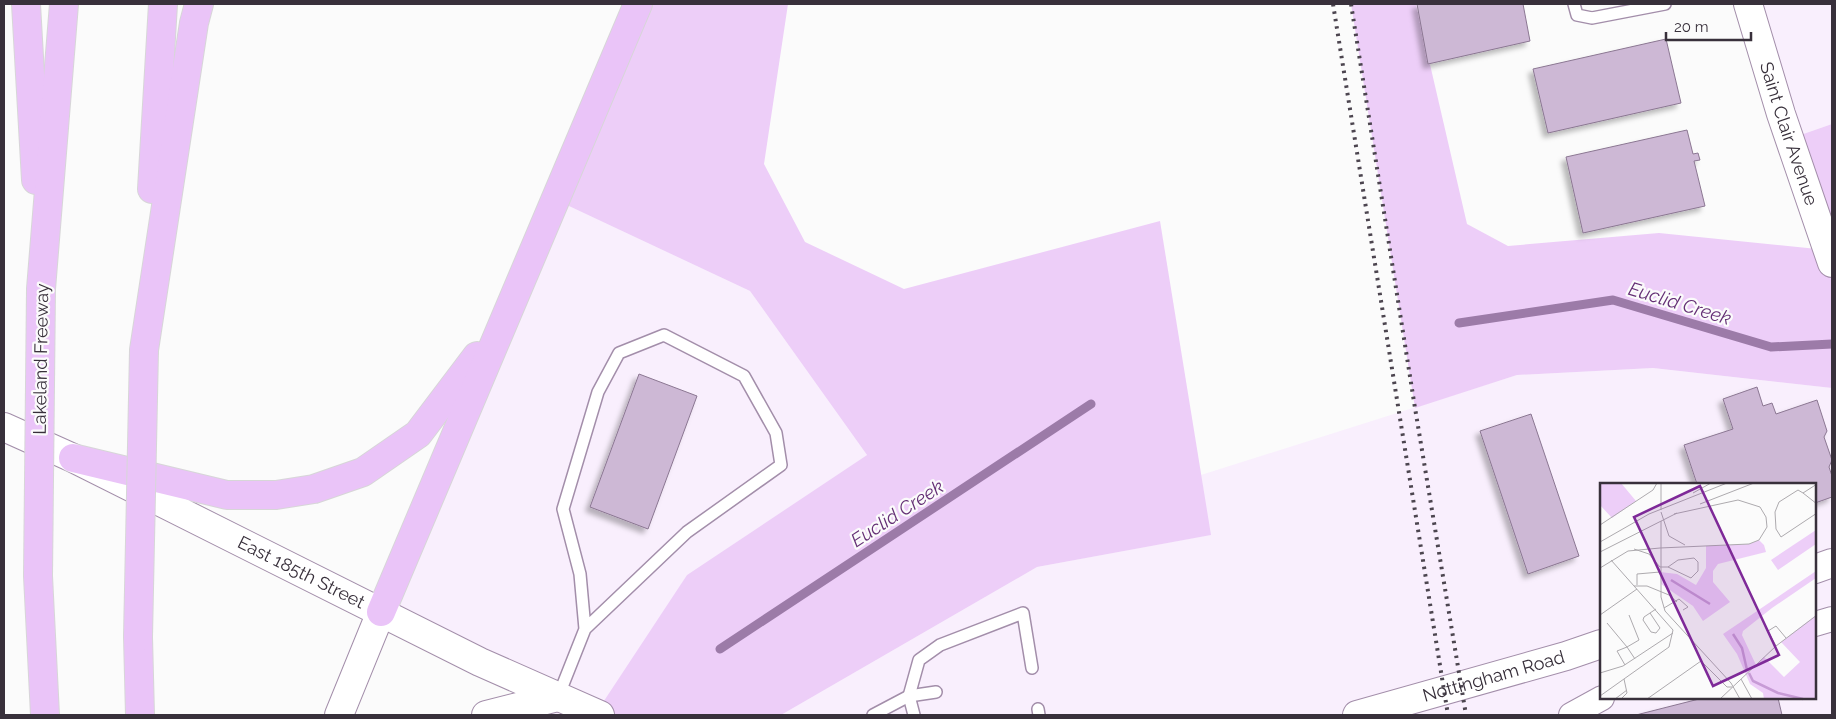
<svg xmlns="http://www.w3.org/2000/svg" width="1836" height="719" font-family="Raleway,sans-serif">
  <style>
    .built { fill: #f9effd; fill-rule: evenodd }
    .green { fill: #edcef8 }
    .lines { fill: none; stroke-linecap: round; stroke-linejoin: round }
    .stream { stroke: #9c7ba8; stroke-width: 9 }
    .building { fill: #cdb8d5; stroke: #8b7792; filter: url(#shadow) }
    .lane-casing { stroke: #a38eaa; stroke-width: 14 }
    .street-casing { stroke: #a38eaa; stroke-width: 26 }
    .secondary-casing { stroke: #a38eaa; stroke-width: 30 }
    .highway-casing { stroke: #d7d6d8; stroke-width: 30 }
    .lane { stroke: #fff; stroke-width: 11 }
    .street { stroke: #fff; stroke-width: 24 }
    .secondary { stroke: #fff; stroke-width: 28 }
    .highway { stroke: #eac4f8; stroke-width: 28 }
    .rail { stroke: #4c454f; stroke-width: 4; stroke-dasharray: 2.5 5; stroke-linecap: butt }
    .highway-bridge-casing { stroke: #d7d6d8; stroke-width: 30; stroke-linecap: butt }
    .highway-bridge { stroke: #eac4f8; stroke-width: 28 }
    .labels { text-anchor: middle; stroke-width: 4.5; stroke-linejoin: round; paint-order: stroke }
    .street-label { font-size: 18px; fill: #38303b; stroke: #fbfbfb }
    .water-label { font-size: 19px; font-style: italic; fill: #653076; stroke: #fbfbfb }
    .inset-river { fill: none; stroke: #c79bd6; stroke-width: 2.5 }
    .inset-road { fill: none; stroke: #adaaae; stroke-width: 1 }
    .view { fill: #7e2998; fill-opacity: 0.15; stroke: #7e2998; stroke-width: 2.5 }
    .inset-edge { fill: none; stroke: #38303b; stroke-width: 2.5 }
  </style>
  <defs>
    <filter id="shadow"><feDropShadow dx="-4.5" dy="4.5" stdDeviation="2.5" flood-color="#0004"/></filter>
  </defs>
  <rect width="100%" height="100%" fill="#fbfbfb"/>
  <g class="built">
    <path d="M1748,4h84v120l-43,15z"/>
    <path d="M554,199l196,92 117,164 -180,120 -87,140h-114l71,-17 -176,-86z"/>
    <path d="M1653,368l179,20v327h-1051l256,-148 173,-32 -9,-60 316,-100zM1601,484h214v214h-214z"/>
  </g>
  <g class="green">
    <path d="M638,4h150l-24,160 41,78 99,47 256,-68 51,314 -174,32 -256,148h-181l-4,-2 91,-138 180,-120 -117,-164 -196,-92z"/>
    <path d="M1351,4h65l51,220 41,22 151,-13 168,17 -38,-111 43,-15v264l-179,-20 -136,7 -102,33z"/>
  </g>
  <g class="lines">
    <g class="stream">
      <path d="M1459,323l154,-23 158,47 61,-3"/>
      <path d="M720,649l371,-245"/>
    </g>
  </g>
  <g class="building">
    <path d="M1417,4h106l7,37 -102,23z"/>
    <path d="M1666,39l15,64 -133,30 -15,-64z"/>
    <path d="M1687,130l6,24 5,-1 2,7 -6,1 11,45 -122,27 -17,-76z"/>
    <path d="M639,374l58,22 -49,133 -58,-22z"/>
    <path d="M1757,387l6,19 9,-3 4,11 41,-14 10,31 -3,6 8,23 -3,7 3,9v21l-17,6v-19h-118l-13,-39 49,-16 -10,-30z"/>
    <path d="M1531,414l48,142 -51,18 -48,-143z"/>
    <path d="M1703,698h75l4,17h-146z"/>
  </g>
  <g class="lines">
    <defs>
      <g id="lane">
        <path d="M1574,4l3,11 15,3 73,-14"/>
        <path d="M558,697l27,-68 -5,-55 -17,-65 35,-117 21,-39 45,-18 80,41 32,57 5,32 -94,67 -102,97"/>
        <path d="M1038,709l1,6"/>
        <path d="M873,715l36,-19 27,-4"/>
        <path d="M914,715l-5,-19 10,-36 21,-15 83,-32 9,55"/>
      </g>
      <g id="street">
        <path d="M1815,624l17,-5"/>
        <path d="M1571,715l31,-17"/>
      </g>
      <g id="secondary">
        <path id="s1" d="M1748,4l33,110 51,149"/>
        <path id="s2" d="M4,427l69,31 407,204 120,53"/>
        <path d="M1815,569l17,-6"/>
        <path d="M339,715l42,-103"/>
        <path d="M486,715l72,-18"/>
        <path id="s3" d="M1357,715l209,-59 35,-12"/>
      </g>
      <g id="highway">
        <path d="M26,4l10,176"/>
        <path d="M152,189l11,-185"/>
        <path d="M41,289l23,-285"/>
        <path d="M144,350l50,-327 5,-19"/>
        <path d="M73,458l154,37h49l38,-6 49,-17 55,-38 59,-78"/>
        <path d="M38,576l7,139"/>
        <path d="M381,612l257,-608"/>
        <path d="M138,637l2,78"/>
      </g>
    </defs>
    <use href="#lane" class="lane-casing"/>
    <use href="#street" class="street-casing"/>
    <use href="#secondary" class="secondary-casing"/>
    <use href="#highway" class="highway-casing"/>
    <use href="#lane" class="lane"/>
    <use href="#street" class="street"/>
    <use href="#secondary" class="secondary"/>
    <use href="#highway" class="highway"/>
    <g class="rail">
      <path d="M1333,4l115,711"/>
      <path d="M1351,4l64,404 51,307"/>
    </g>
    <defs>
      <g id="highway-bridge">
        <path d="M38,576l3,-287"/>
        <path d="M138,637l6,-287"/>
      </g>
    </defs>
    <use href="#highway-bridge" class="highway-bridge-casing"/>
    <use href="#highway-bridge" class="highway-bridge"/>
  </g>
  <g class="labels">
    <g class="street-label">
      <text dy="6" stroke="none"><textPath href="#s1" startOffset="136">Saint Clair Avenue</textPath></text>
      <text transform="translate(41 359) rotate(-89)" y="6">Lakeland Freeway</text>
      <text dy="6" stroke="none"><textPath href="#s2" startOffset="331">East 185th Street</textPath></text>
      <text dy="6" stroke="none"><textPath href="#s3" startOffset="142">Nottingham Road</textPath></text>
    </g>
    <g class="water-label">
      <text transform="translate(1680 303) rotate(17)" y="7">Euclid Creek</text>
      <text transform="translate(897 513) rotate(-33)" y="7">Euclid Creek</text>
    </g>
  </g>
  <g transform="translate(1600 483)">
    <rect width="216" height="216" fill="#fbfbfb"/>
    <path d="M0,0h21l15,18 -24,17 -12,-13zM216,47v14l-38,26 -7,-10zM159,57l5,5 2,7 -48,12 -5,7v11l17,20 -27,19 -10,-15 -32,-22 -1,-12 17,2 19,11 10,-17v-22l43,-2zM216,88v7l-44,30 -29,23 -1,4 14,30 8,-8 20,20 16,-15 -19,-20 35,-27v84h-52l-1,-6 -13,-9 -13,-30 -14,-20z" fill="#edcef8"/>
    <path class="inset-river" d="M71,97l39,24M133,151l9,14 5,22M149,190l4,8 25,12 25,6"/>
    <path class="inset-road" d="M61,0v27M217,1l-14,9 -5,-3 -19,12 -4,10 1,17 5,8 36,-24M93,10l18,-10M203,10l14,11M100,21l54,-21M61,29l8,24 16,9M61,38v76l4,14 66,72 9,16M0,42l53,-35 4,-7M0,59l49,-28 78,-31M60,65l89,-4 10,-4 8,-13 -1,-10 -6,-10 -22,-7 -64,14M34,66l15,5 11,13h8l10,-7 16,-2 4,4v9l-7,7 -23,-11M0,69l77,-39M0,85l28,-17 32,-3M37,102v-11l23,-2M34,103h13l22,9 8,7M64,125l15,-9 9,8 -5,3M50,130l10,15 -4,5 -5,-1 -8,-12 1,-3 12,-8M0,132l37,-26M7,140l20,24 12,-7 -10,-25M176,163l-8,-15 8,-5 10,12M25,182l-8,-14 10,-4 8,12M0,190l23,-7 50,-33M141,196l11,20M0,213l69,-49 4,-17 -62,-70M15,216l12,-9M21,216l6,-6 -3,-14M47,216l54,-38 26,26h5M120,216l56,-53 41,-31"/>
    <path class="view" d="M100,3l79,169 -66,31 -79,-169z"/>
    <rect width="216" height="216" class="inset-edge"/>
  </g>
  <rect width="1836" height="719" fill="none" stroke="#38303b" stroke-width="10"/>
  <path d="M1666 32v8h85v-8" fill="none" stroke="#38303b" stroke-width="2.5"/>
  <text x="1674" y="32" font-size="15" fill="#38303b" stroke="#fbfbfb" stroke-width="4" paint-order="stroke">20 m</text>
</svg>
